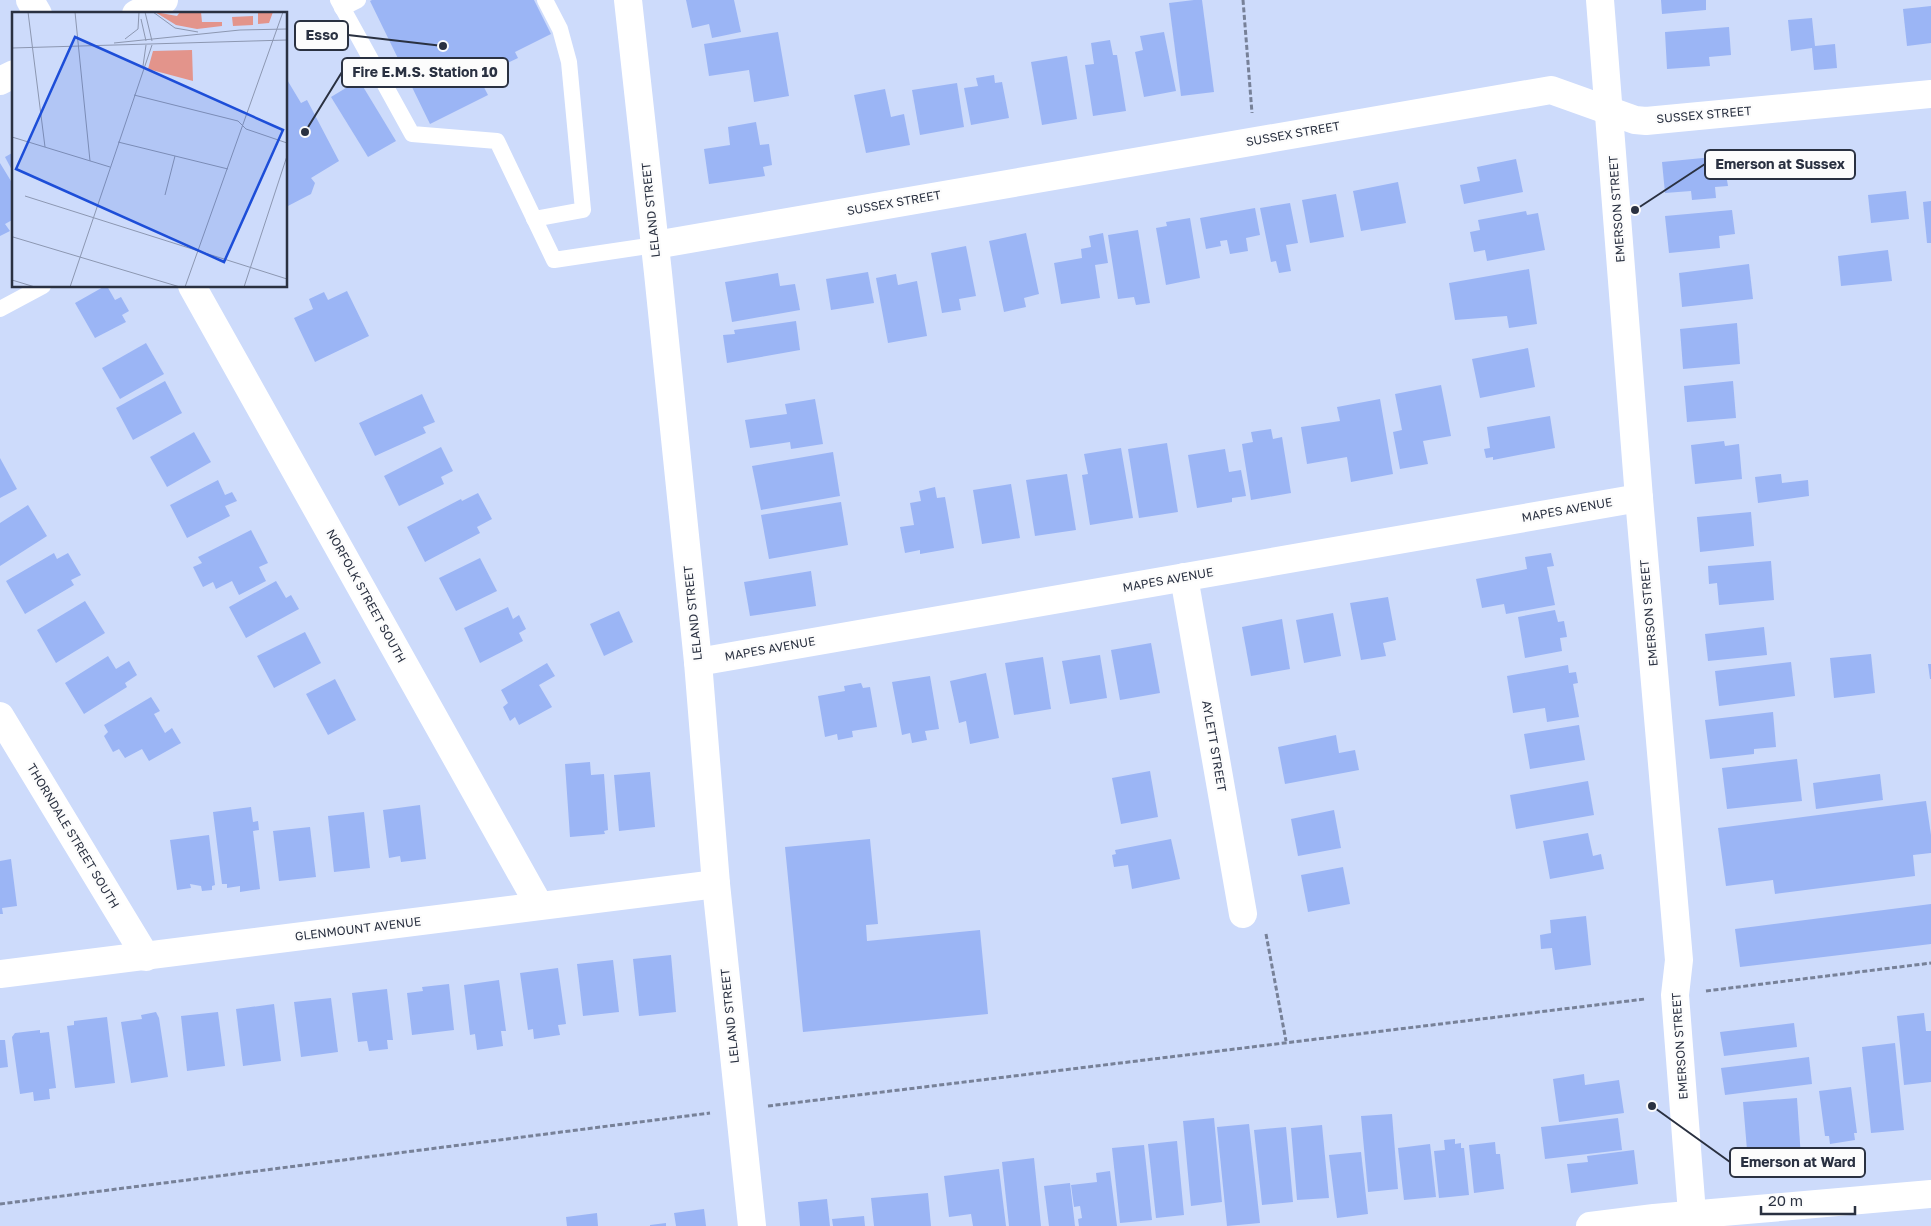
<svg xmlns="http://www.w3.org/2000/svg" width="1931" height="1226" font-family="'Golos Text',sans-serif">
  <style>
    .building { fill: #9bb5f5 }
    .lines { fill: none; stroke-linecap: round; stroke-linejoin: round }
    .path { stroke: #778198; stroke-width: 3; stroke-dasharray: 5 2.5; stroke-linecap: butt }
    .lane { stroke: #fff; stroke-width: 16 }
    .street { stroke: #fff; stroke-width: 28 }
    .secondary { stroke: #fff; stroke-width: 28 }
    .labels { text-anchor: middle; stroke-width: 4.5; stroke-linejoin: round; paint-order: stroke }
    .street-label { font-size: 12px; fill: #2a3141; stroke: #fcfcfc }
    .inset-road { fill: none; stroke: #8c97b1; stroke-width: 1 }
    .view { fill: #1d4ed8; fill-opacity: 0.15; stroke: #1d4ed8; stroke-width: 2.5 }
    .inset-edge { fill: none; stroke: #2a3141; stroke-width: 2.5 }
    .leader { fill: none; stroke: #2a3141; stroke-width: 2 }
    .callout-dot { fill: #2a3141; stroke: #fcfcfc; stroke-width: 2 }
    .callout { fill: #fcfcfc; stroke: #2a3141; stroke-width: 2 }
    .callout-label { font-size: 14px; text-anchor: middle; font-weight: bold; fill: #2a3141 }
  </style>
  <rect width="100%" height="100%" fill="#cddbfb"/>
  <g class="building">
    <path d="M372,0h162l17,34 -36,18 3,6 -25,12 -4,-7 -14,7 13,25 -58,29 -60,-123z"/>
    <path d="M686,0h48l7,32 -29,6 -3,-14 -17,4z"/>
    <path d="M1194,0h8l12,92 -33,4 -12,-93z"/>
    <path d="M1661,0h45v10l-44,4z"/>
    <path d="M1931,6v37l-24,3 -4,-37z"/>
    <path d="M1812,18l3,28 20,-2 2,24 -23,2 -2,-22 -21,3 -3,-31z"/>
    <path d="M1729,27l2,28 -22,2 1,9 -43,3 -2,-37z"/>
    <path d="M778,32l11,64 -35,6 -5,-32 -40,6 -5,-32z"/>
    <path d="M1164,32l12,59 -32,6 -9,-45 8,-2 -3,-14z"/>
    <path d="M1110,40l3,15h4l9,56 -33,5 -8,-51 9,-1 -3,-21z"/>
    <path d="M1067,56l10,63 -35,6 -11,-63z"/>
    <path d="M994,75l1,8 7,-1 7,36 -38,7 -7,-37 14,-2 -2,-8z"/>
    <path d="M286,78l15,25 6,-3 32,61 -28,17 4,5 -4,11 -25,13z"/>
    <path d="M359,80l37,61 -28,16 -37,-60z"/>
    <path d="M957,83l7,44 -44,8 -8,-45z"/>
    <path d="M885,89l6,28 13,-3 6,31 -44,8 -12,-58z"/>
    <path d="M756,122l4,23 9,-1 3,21 -9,2 2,9 -56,8 -5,-35 26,-4 -2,-18z"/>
    <path d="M14,152v22l-9,-17z"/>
    <path d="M1713,157l2,18 11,-1 2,12 -13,1 1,11 -24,2 -1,-9 -26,2 -3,-31z"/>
    <path d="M1516,159l7,33 -59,12 -4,-19 20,-4 -3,-14z"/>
    <path d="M0,163l14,23v33l-9,5 5,7 -10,5z"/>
    <path d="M1398,182l8,41 -45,8 -8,-40z"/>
    <path d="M1906,191l3,28 -38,4 -3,-28z"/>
    <path d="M1336,194l8,43 -34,6 -8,-43z"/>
    <path d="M1931,201v42h-4l-4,-41z"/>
    <path d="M1290,203l8,40 -12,2 5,26 -12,2 -3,-12 -5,1 -11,-54z"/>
    <path d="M1255,208l5,27 -14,3 2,13 -18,3 -3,-14 -7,1 1,5 -15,3 -6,-31z"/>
    <path d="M1732,210l3,24 -16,2 1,12 -51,5 -4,-37z"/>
    <path d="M1526,211l1,4 11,-2 7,37 -58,11 -2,-11 -11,2 -4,-20 10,-2 -2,-10z"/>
    <path d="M1190,218l10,60 -34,7 -10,-57 11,-2 -1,-4z"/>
    <path d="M1138,230l12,73 -14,2 -2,-8 -16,2 -10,-64z"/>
    <path d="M1026,233l13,61 -15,4 2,9 -22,5 -15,-71z"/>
    <path d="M1103,233l5,30 -13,2 5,33 -39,6 -7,-41 28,-5 -1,-9 10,-2 -2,-11z"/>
    <path d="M966,246l10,50 -17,3 2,11 -19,3 -11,-60z"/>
    <path d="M1888,250l4,31 -51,5 -3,-30z"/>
    <path d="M1749,264l4,35 -71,8 -3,-34z"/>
    <path d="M1529,269l8,55 -28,4 -2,-12 -52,4 -6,-37z"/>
    <path d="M868,272l6,31 -43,7 -5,-31z"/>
    <path d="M778,273l2,13 15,-2 5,26 -68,12 -7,-40z"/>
    <path d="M896,274l2,11 19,-4 10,55 -39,7 -12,-65z"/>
    <path d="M105,286h2l8,14 6,-3 8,14 -7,4 4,7 -31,16 -20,-35z"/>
    <path d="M347,291l22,45 -54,26 -21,-44 19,-9 -4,-10 15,-7 4,8z"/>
    <path d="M796,321l4,29 -73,13 -4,-28 12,-1 -1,-4z"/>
    <path d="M1737,323l3,41 -57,5 -3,-40z"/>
    <path d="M146,343l18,31 -44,25 -18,-31z"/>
    <path d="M1528,348l7,39 -55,11 -8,-39z"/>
    <path d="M165,381l17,32 -49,27 -17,-32z"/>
    <path d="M1733,381l3,37 -49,4 -3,-36z"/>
    <path d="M1441,385l10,51 -28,5 5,23 -28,5 -7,-37 9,-2 -7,-36z"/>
    <path d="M422,394l13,28 -12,5 3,6 -51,23 -16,-33z"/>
    <path d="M815,399l8,45 -32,5 -1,-7 -40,6 -5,-28 42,-6 -2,-10z"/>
    <path d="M1380,399l13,75 -42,8 -4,-25 -40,7 -6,-37 39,-6 -3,-14z"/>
    <path d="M1550,416l5,32 -62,12v-3l-7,1 -2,-9 6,-1 -3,-21z"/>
    <path d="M1271,429l2,10 9,-2 9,56 -40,7 -9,-56 11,-2 -2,-10z"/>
    <path d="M194,432l17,30 -44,25 -17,-30z"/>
    <path d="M1724,441l1,5 14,-2 3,35 -47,5 -4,-39z"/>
    <path d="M1167,443l11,69 -39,6 -11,-69z"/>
    <path d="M441,447l12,24 -12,6 3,7 -45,22 -15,-30z"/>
    <path d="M1121,448l12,70 -43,7 -8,-50 6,-1 -4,-20z"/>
    <path d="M1225,449l4,23 12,-2 5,26 -14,2v4l-35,6 -9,-53z"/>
    <path d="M833,452l7,44 -79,14 -9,-44z"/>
    <path d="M0,458l17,31 -17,9z"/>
    <path d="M1067,474l9,56 -41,6 -9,-56z"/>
    <path d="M1781,474l1,9 26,-3 1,16 -51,7 -3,-26z"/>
    <path d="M218,480l7,15 7,-3 5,9 -12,5 5,10 -43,22 -17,-33z"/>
    <path d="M1011,484l9,54 -38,6 -9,-54z"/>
    <path d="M935,487l2,11 8,-1 9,51 -34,6v-4l-15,3 -5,-26 14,-2 -4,-22 11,-2 -2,-10z"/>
    <path d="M478,493l14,26 -15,8 3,6 -55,29 -18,-35 54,-28 1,2z"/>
    <path d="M841,502l7,43 -79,14 -8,-44z"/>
    <path d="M28,505l19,31 -47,30v-43z"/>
    <path d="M1751,512l3,34 -54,6 -3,-35z"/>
    <path d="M251,530l17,33 -9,4 7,14 -27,14 -7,-14 -16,8 -3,-7 -10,5 -10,-20 9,-4 -4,-6z"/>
    <path d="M54,553l3,6 11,-6 13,22 -10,5 3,5 -49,29 -19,-33z"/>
    <path d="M1551,553l3,13 -7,1 8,38 -49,9 -2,-10 -22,4 -6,-29 51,-10 -2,-12z"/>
    <path d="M480,558l17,33 -41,20 -17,-33z"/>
    <path d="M1771,561l3,39 -55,5 -2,-22 -8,1 -1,-18z"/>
    <path d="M811,571l5,35 -66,10 -6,-34z"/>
    <path d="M276,581l10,17 5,-3 8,14 -53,29 -17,-31z"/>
    <path d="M1388,597l8,43 -13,3 3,13 -25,4 -11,-57z"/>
    <path d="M85,601l20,32 -49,30 -19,-33z"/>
    <path d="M508,607l5,12 6,-4 7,14 -7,4 4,8 -43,22 -16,-35z"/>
    <path d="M1555,610l3,12 6,-1 3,16 -7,1 2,13 -37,7 -7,-41z"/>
    <path d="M619,611l14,31 -29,14 -14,-32z"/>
    <path d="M1333,613l8,43 -37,7 -8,-43z"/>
    <path d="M1282,619l8,50 -39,7 -9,-49z"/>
    <path d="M1764,627l3,28 -59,6 -3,-27z"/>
    <path d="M305,632l16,31 -47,25 -17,-32z"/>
    <path d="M1151,643l9,50 -40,7 -9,-50z"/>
    <path d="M1871,654l4,39 -41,5 -4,-40z"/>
    <path d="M1100,655l7,43 -37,6 -8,-43z"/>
    <path d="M108,656l8,13 13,-8 8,14 -12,8 2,4 -43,27 -19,-31z"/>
    <path d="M1043,657l8,52 -37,6 -9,-52z"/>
    <path d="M1791,662l4,34 -76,10 -4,-35z"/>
    <path d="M547,663l8,13 -16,9 13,22 -33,18 -4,-8 -5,4 -7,-14 5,-4 -7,-13z"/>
    <path d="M1928,664h3v15h-1z"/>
    <path d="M1568,665l1,8 7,-1 2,11 -5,1 6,33 -32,5 -2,-14 -32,5 -6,-37z"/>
    <path d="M986,673l13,65 -29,6 -4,-23 -7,2 -9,-42z"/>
    <path d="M930,676l9,53 -14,2 2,9 -15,3 -2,-10 -8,2 -10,-53z"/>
    <path d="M335,679l21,41 -28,15 -22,-41z"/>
    <path d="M861,683l2,5 7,-1 7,40 -25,4 1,6 -15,3 -1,-6 -12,3 -7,-41 27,-5 -1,-5z"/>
    <path d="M151,697l9,14 -6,3 11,19 7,-5 9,15 -32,18 -7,-12 -17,9 -6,-9 -6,3 -9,-16 4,-4 -4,-7z"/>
    <path d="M1773,712l3,35 -22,2v5l-44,5 -5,-39z"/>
    <path d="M1579,725l6,35 -55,9 -6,-35z"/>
    <path d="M1336,735l3,18 16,-3 4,20 -74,14 -7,-37z"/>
    <path d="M1797,759l5,42 -75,8 -5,-41z"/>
    <path d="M590,762l1,13 13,-1 4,56 -4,1 1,3 -35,3 -5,-73z"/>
    <path d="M1150,771l8,46 -37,7 -9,-46z"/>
    <path d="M650,772l5,55 -36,4 -5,-56z"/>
    <path d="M1880,774l3,26 -67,9 -3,-26z"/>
    <path d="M1588,781l6,34 -78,14 -6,-34z"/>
    <path d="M1926,801l5,34v18l-18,2 2,21 -140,18 -2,-14 -47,6 -8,-58z"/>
    <path d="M420,805l6,54 -25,3 -1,-6 -11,2 -6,-48z"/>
    <path d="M251,807l2,15 5,-1 1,9 -6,1 7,58 -20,3v-6l-13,2v-4h-5l-9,-72z"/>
    <path d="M1334,810l7,38 -43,8 -7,-37z"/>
    <path d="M364,812l6,56 -36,4 -6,-56z"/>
    <path d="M310,827l6,50 -37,4 -6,-50z"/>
    <path d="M1588,833l5,23 8,-2 3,15 -54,10 -7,-38z"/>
    <path d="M209,835l6,50 -3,1v4l-10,1 -1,-5 -11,-2 1,4 -14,2 -7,-50z"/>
    <path d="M870,839l8,85 -12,1 1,16 113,-11 8,84 -185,18 -18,-185z"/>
    <path d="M1171,839l9,40 -48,10 -4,-24 -14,2 -2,-12 4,-1 -1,-4z"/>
    <path d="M11,859l6,47 -15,2 1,6h-3v-53z"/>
    <path d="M1343,867l7,37 -42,8 -7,-37z"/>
    <path d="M1931,904v40l-191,23 -5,-38z"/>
    <path d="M1586,916l5,49 -36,5 -3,-22 -11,1 -1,-14 11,-2 -1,-13z"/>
    <path d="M671,955l5,57 -37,4 -6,-57z"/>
    <path d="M613,960l6,52 -36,4 -6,-52z"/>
    <path d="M558,968l8,56 -8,1 2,10 -26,4 -1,-10 -5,1 -8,-57z"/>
    <path d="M499,980l7,51h-5l2,15 -26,4 -2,-16 -5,1 -6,-50z"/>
    <path d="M449,984l5,46 -42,5 -5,-42 16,-2 -1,-4z"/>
    <path d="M387,989l6,51h-6l1,9 -19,2 -2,-10 -9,1 -6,-49z"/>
    <path d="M331,998l7,54 -37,5 -7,-55z"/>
    <path d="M274,1004l7,57 -38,5 -7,-57z"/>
    <path d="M156,1012l3,6 9,59 -37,6 -10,-61 21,-3 -1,-4z"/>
    <path d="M218,1012l7,54 -38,5 -6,-55z"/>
    <path d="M1924,1013l2,18h5v51l-27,3 -7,-69z"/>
    <path d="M107,1017l8,66 -40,5 -8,-62 7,-1v-4z"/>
    <path d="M1794,1023l3,24 -73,9 -4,-24z"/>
    <path d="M40,1030v3l9,-1 7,56 -7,1 1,10 -16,2 -1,-9 -13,2 -8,-57 3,-4z"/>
    <path d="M0,1040h5l3,27 -8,1z"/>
    <path d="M1895,1043l9,87 -33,3 -9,-86z"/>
    <path d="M1809,1057l3,27 -87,11 -4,-27z"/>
    <path d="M1584,1074l1,11 34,-5 5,33 -65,9 -6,-43z"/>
    <path d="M1851,1087l6,46h-3l1,7 -25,4 -1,-8h-4l-6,-45z"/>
    <path d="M1797,1098l4,60 -53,4 -5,-60z"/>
    <path d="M1392,1114l6,75 -30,3 -7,-76z"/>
    <path d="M1214,1118l8,84 -31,4 -8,-85z"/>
    <path d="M1618,1118l4,32 -77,9 -4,-32z"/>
    <path d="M1249,1124l11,99 -33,3 -10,-99z"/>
    <path d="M1322,1125l7,73 -32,2 -6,-72z"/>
    <path d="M1286,1127l7,75 -31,3 -8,-75z"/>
    <path d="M1455,1139v5l6,-1v5h3l5,47 -30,3 -5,-47 11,-1 -1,-10z"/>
    <path d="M1177,1141l7,74 -28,3 -8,-74z"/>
    <path d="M1495,1142l1,12h4l4,35 -30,4 -5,-48z"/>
    <path d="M1430,1144l6,53 -32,3 -6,-52z"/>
    <path d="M1144,1145l8,75 -32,3 -8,-75z"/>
    <path d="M1634,1150l4,34 -67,9 -4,-29 21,-2 -1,-6z"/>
    <path d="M1361,1152l7,62 -31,4 -8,-63z"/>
    <path d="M1034,1158l7,68h-32l-7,-64z"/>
    <path d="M999,1169l7,57h-33l-2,-12 -22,3 -5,-41z"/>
    <path d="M1110,1171l7,55h-38l-1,-7 4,-1 -2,-12 -6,1 -3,-22 26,-3 -1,-9z"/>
    <path d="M1070,1183l5,43h-26l-5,-40z"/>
    <path d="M928,1193l3,33h-57l-3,-28z"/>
    <path d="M827,1199l3,27h-30l-2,-24z"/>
    <path d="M704,1209l2,17h-30l-2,-13z"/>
    <path d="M597,1213l1,13h-31l-1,-9z"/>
    <path d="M864,1216l1,10h-32l-1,-7z"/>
    <path d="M666,1223v3h-16v-1z"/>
  </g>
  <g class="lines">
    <g class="path">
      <path d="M1243,0l9,113"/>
      <path d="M1266,934l20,107"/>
      <path d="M1706,991l225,-28"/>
      <path d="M768,1106l877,-107"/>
      <path d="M0,1204l710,-91"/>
    </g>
    <g class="lane">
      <path d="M338,0l74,134 85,7 57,119 101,-15"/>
      <path d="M342,8l16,-8"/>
      <path d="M534,219l49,-9 -14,-148 -9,-33 -15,-29"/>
      <path d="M0,309l43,-23"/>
    </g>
    <g class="street">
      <path d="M30,0l8,14"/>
      <path d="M628,0l30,273 40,389 18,222 36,342"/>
      <path d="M655,245l896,-155 84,30 11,1 285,-27"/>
      <path d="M192,286l347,619"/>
      <path d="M1184,577l59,337"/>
      <path d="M698,662l941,-164"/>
      <path d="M0,716l146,241"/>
      <path d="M0,974l716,-90"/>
      <path d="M1590,1226l64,-8 277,-24"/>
    </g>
    <g class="secondary">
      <path d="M1600,0l39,498 40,462 -4,35 18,231"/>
      <path d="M136,14l28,-14"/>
      <path d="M0,81l14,-7"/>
    </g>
  </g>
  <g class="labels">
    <g class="street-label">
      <text transform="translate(1704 115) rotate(-5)" y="4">SUSSEX STREET</text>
      <text transform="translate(1293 134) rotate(-10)" y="4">SUSSEX STREET</text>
      <text transform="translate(894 203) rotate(-10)" y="4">SUSSEX STREET</text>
      <text transform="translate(1617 209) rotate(-94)" y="4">EMERSON STREET</text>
      <text transform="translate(651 210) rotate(-96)" y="4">LELAND STREET</text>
      <text transform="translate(1567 510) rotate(-10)" y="4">MAPES AVENUE</text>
      <text transform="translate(1168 580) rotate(-10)" y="4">MAPES AVENUE</text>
      <text transform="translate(366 596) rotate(61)" y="4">NORFOLK STREET SOUTH</text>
      <text transform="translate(693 613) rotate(-96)" y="4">LELAND STREET</text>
      <text transform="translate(1649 613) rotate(-95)" y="4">EMERSON STREET</text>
      <text transform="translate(770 649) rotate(-10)" y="4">MAPES AVENUE</text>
      <text transform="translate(1214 746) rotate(80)" y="4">AYLETT STREET</text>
      <text transform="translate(73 836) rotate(59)" y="4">THORNDALE STREET SOUTH</text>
      <text transform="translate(358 929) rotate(-7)" y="4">GLENMOUNT AVENUE</text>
      <text transform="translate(730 1016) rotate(-96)" y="4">LELAND STREET</text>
      <text transform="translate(1680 1046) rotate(-94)" y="4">EMERSON STREET</text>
    </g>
  </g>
  <g transform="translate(12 12)">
    <rect width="275" height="275" fill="#cddbfb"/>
    <path d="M143,0l22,4 3,-4h21l1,10h20v4l-25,3 -21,-4zM246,0h15l-4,11 -11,1zM241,4v9l-20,1 -1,-9zM180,38l1,31 -45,-12 5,-18z" fill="#e3948b"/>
    <path class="inset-road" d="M16,0l17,135M63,0l15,149M133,0l7,29M141,0l22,16 23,4M129,7l5,22M113,27l13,-10 1,-17M102,31l126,-13 47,-1M0,36l275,-8M131,54l3,-21M122,83l104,26 8,8 41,14M0,125l98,30M106,130l110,27M153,183l10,-39M13,184l262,83M1,225l167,50M0,268l23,7M58,275l82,-242M173,275l98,-275M232,275l43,-131"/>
    <path class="view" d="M63,25l208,93 -59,132 -208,-93z"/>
    <rect width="275" height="275" class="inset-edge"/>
  </g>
  <path class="leader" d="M443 46L348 35M305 132L342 72M1635 210L1705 164M1652 1106L1730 1162"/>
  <g class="callout-dot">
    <circle cx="443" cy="46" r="5"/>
    <circle cx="305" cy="132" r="5"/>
    <circle cx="1635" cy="210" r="5"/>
    <circle cx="1652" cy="1106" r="5"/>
  </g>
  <g class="callout">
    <rect x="295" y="21" width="53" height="29" rx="5"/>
    <rect x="342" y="58" width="166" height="29" rx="5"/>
    <rect x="1705" y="150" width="150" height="29" rx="5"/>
    <rect x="1730" y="1148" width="135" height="29" rx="5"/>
  </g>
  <g class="callout-label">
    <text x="322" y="40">Esso</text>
    <text x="425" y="77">Fire E.M.S. Station 10</text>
    <text x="1780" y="169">Emerson at Sussex</text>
    <text x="1798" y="1167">Emerson at Ward</text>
  </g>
  <path d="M1761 1206v8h94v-8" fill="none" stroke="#2a3141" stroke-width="2.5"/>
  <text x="1768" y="1206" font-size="15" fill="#2a3141" stroke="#fcfcfc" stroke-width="4" paint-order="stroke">20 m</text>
</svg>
